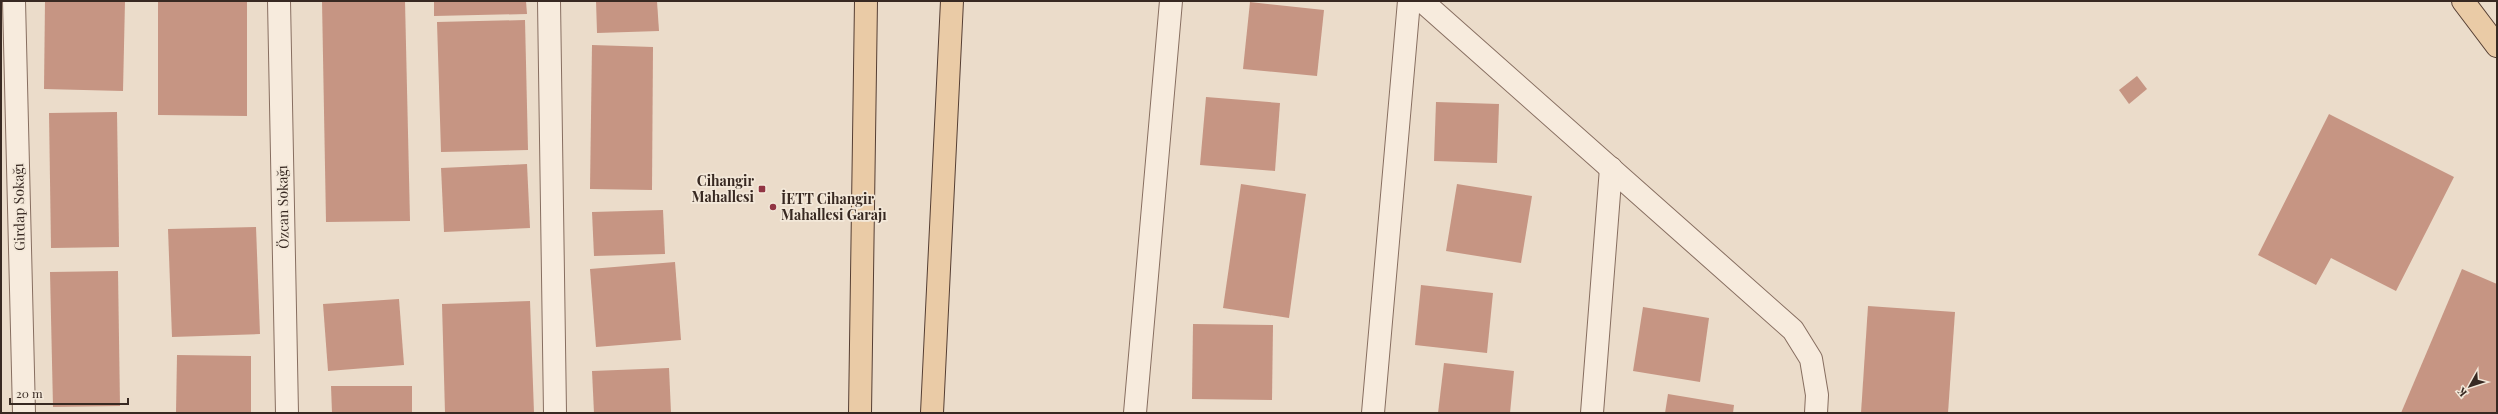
<svg xmlns="http://www.w3.org/2000/svg" width="2498" height="414" font-family="'Playfair Display',serif">
  <style>
    .building { fill: #c69583 }
    .lines { fill: none; stroke-linecap: round; stroke-linejoin: round }
    .street-casing { stroke: #876e60; stroke-width: 24 }
    .primary-casing { stroke: #553e33; stroke-width: 24 }
    .street { stroke: #f7ebdd; stroke-width: 22 }
    .primary { stroke: #eacba6; stroke-width: 22 }
    .poi-dot { fill: #913443; stroke: #f3e8d9; stroke-width: 1.5 }
    .labels { text-anchor: middle; stroke-width: 3.5; stroke-linejoin: round; paint-order: stroke }
    .poi-label { font-size: 14px; font-weight: bold; fill: #382922; stroke: #f3e8d9; text-anchor: end }
    .street-label { font-size: 14px; fill: #382922; stroke: #f3e8d9 }
  </style>
  <rect width="100%" height="100%" fill="#ebdcca"/>
  <g class="building">
    <path d="M45,1h80l-2,90 -79,-2z"/>
    <path d="M158,1h89v115l-89,-1z"/>
    <path d="M322,1h83l5,220 -84,1z"/>
    <path d="M434,1h92l1,13 -93,2z"/>
    <path d="M596,1h61l2,30 -62,2z"/>
    <path d="M1250,2l74,8 -7,66 -74,-7z"/>
    <path d="M525,20l3,130 -87,2 -4,-130z"/>
    <path d="M592,45l61,2 -1,143 -62,-1z"/>
    <path d="M2137,76l10,13 -18,15 -10,-14z"/>
    <path d="M1206,97l74,6 -5,68 -75,-6z"/>
    <path d="M1436,102l63,2 -2,59 -63,-2z"/>
    <path d="M117,112l2,135 -68,1 -2,-135z"/>
    <path d="M2329,114l125,63 -58,114 -65,-33 -15,27 -58,-30z"/>
    <path d="M527,164l3,64 -86,4 -3,-64z"/>
    <path d="M1241,184l65,10 -17,124 -66,-10z"/>
    <path d="M1457,184l75,12 -11,67 -75,-12z"/>
    <path d="M663,210l2,44 -71,2 -2,-44z"/>
    <path d="M256,227l4,107 -88,3 -4,-108z"/>
    <path d="M675,262l6,78 -85,7 -6,-78z"/>
    <path d="M2462,269l35,15v129h-96z"/>
    <path d="M118,271l2,135 -67,1 -3,-135z"/>
    <path d="M1421,285l72,8 -6,60 -72,-8z"/>
    <path d="M399,299l5,66 -76,6 -5,-67z"/>
    <path d="M530,301l4,112h-89l-3,-109z"/>
    <path d="M1868,306l87,6 -7,101h-87z"/>
    <path d="M1643,307l66,11 -9,64 -67,-11z"/>
    <path d="M1193,324l80,1 -1,75 -80,-1z"/>
    <path d="M177,355l74,1v57h-75z"/>
    <path d="M1444,363l70,8 -4,42h-72z"/>
    <path d="M669,368l2,45h-77l-2,-42z"/>
    <path d="M331,386h81v27h-80z"/>
    <path d="M1668,394l66,11 -1,8h-68z"/>
  </g>
  <g class="lines">
    <defs>
      <g id="street">
        <path d="M14,1l10,412"/>
        <path d="M279,1l8,412"/>
        <path d="M549,1l6,412"/>
        <path d="M1422,1l371,329 18,29 6,36 -1,18"/>
        <path d="M1135,413l36,-412"/>
        <path d="M1373,413l36,-412"/>
        <path d="M1592,413l19,-245"/>
      </g>
      <g id="primary">
        <path d="M2463,1l34,45"/>
        <path d="M860,413l6,-412"/>
        <path d="M932,413l20,-412"/>
      </g>
    </defs>
    <use href="#street" class="street-casing"/>
    <use href="#primary" class="primary-casing"/>
    <use href="#street" class="street"/>
    <use href="#primary" class="primary"/>
  </g>
  <g class="poi-dot">
    <rect x="758" y="185" width="8" height="8" rx="2"/>
    <circle cx="773" cy="207" r="4"/>
  </g>
  <g class="labels">
    <g class="poi-label">
      <text x="754" y="186">Cihangir<tspan x="754" dy="16">Mahallesi</tspan></text>
      <text x="781" y="204" text-anchor="start">İETT Cihangir<tspan x="781" dy="16">Mahallesi Garajı</tspan></text>
    </g>
    <g class="street-label">
      <text transform="translate(19 207) rotate(-91)" y="5">Girdap Sokağı</text>
      <text transform="translate(283 207) rotate(-91)" y="5">Özcan Sokağı</text>
    </g>
  </g>
  <rect width="2498" height="414" fill="none" stroke="#382922" stroke-width="4"/>
  <g transform="translate(2470 386) rotate(231)" stroke="#f3e8d9" stroke-width="3" paint-order="stroke">
  <path d="M0-3L7 15L0 10L-7 15Z" fill="#382922"/>
  <text y="-6" font-size="11" font-weight="bold" text-anchor="middle" fill="#382922">K</text>
  </g>
  <path d="M10 398v6h118v-6" fill="none" stroke="#382922" stroke-width="2"/>
  <text x="16" y="398" font-size="12" fill="#382922" stroke="#f3e8d9" stroke-width="3" paint-order="stroke">20 m</text>
</svg>
